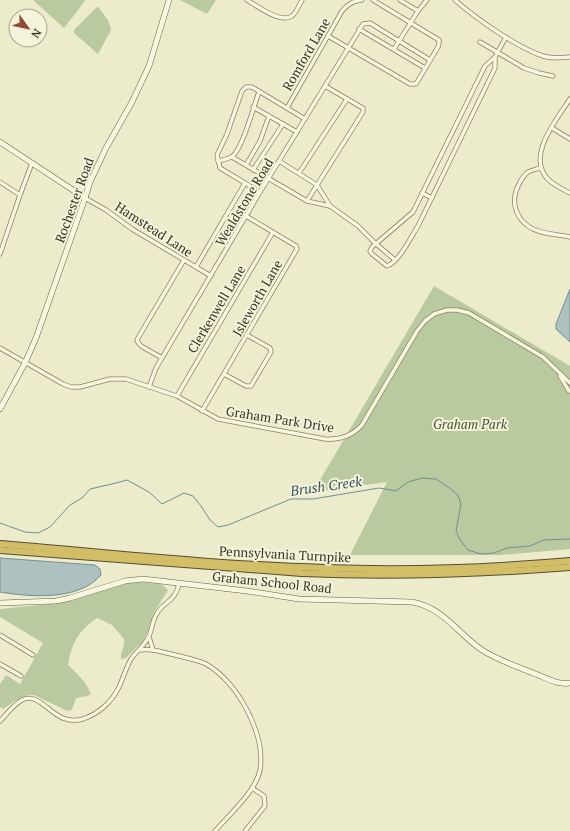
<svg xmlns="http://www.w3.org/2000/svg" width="570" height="831" font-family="'PT Serif',serif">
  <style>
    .green { fill: #bacaa0 }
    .water { fill: #acc1c0; stroke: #738f8f }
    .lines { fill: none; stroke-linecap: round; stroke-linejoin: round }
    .stream { stroke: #738f8f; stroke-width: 1 }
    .street-casing { stroke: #888061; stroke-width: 5 }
    .secondary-casing { stroke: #6a6144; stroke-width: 6 }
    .highway-casing { stroke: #574d34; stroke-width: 8 }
    .street { stroke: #f7f6df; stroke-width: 3.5 }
    .secondary { stroke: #f7f6df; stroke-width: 5 }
    .highway { stroke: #d2be66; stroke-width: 6 }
    .labels { text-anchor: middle; stroke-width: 4; stroke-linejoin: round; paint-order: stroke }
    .street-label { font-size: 13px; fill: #3a3423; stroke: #f4f3db }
    .park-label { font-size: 13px; font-style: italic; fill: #40552b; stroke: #f4f3db }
    .water-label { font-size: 14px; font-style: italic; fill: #345158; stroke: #f4f3db }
  </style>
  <rect width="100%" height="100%" fill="#ecebcc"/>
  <g class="green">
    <path d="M33,0h51l1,1 -21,27z"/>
    <path d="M180,0h36l-9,14z"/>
    <path d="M97,7l2,1 9,12 3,10 -13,24 -24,-21v-3z"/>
    <path d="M434,286l136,80v183l-68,6h-152l37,-73 -74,10z"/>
    <path d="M138,582l23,2 7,6 -15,24 -5,17 -6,11 -16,16 -5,1c-1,-6 4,-13 3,-20l-12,-14 -15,-7c-18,12 -26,26 -29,47 9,9 18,16 23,29l-4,2 -11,2 -3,9 -3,4 -5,-1 -31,-15c-13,-1 -21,8 -31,14l-3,-2v-23l6,-9 14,9 23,-41 -43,-26v-8l59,-6 61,-18z"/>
  </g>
  <g class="water">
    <path d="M570,289v53l-14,-13v-5z"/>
    <path d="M0,558l95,7 5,4 1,6c-22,26 -71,22 -101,17z"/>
  </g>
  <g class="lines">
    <path class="stream" d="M0,523l25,9 13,1 12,-6 20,-22 12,-7 8,-9 22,-5 15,-4 22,12 13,12 22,-11 9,3 8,10 9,14 8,7 10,-2 63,-26h22l66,-11 17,3 12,-9 14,-4 14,1 12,8 10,8 3,9 -5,27 4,9 8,10 13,4 13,-1 13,-5 23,-2 14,-6 26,-1"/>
    <defs>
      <g id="street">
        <path d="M247,0c10,6 34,24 45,16 5,-4 7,-11 10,-16"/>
        <path d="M400,0l18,11"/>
        <path d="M455,0c20,18 63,48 88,56 9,3 18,2 27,1"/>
        <path d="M359,29l66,39"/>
        <path d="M328,36l82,48h6l22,-37 1,-4v-3l-66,-40"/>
        <path d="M480,42l44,26 15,5 14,3"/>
        <path d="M394,49l24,-38 9,-11"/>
        <path d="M495,57v11l-77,158c-7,11 -19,36 -31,40l-15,-12 -2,-3 2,-4 41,-35 72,-146 10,-9 11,-20"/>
        <path d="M570,99c-14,21 -47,61 -19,83 6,4 12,8 19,11"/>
        <path d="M253,107l44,25"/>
        <path d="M287,108l55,-97c6,-7 11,-10 20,-11"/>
        <path d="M552,128l18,11"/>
        <path d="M232,157l75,44 23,5 28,20 17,17 20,17"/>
        <path d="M218,161c4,-1 11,-2 15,-5 11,-12 20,-48 26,-64"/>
        <path d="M279,161l38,24 13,21"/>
        <path d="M246,165l14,-24 9,-25"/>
        <path d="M540,168c-3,1 -8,2 -12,4 -4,3 -7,8 -9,12 -8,15 -5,32 9,42 11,8 28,8 42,11"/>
        <path d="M253,170l30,-46"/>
        <path d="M299,173l48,-74"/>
        <path d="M0,182l20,13"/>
        <path d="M260,192l-40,-24 -3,-13 10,-21 15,-43 4,-4h6l53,32"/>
        <path d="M422,193l10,5"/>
        <path d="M85,198l21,12 26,19 79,47"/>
        <path d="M307,201l56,-89v-4l-2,-1 -36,-21"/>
        <path d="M0,254l20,-59 12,-32"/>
        <path d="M196,267l49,-84"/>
        <path d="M0,348l63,36 8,3h9l30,-8h16l51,17 41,23 107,20c15,1 27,-3 37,-14l55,-94 8,-10 9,-7 13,-4h10l12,3 74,44 27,26"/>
        <path d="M162,358l-21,-12 -4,-5 1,-3 46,-78"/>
        <path d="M224,374l22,12h5l20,-34 -1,-4 -23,-13"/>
        <path d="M560,376l9,15"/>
        <path d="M149,387l7,-19 104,-176 103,-168 7,-1 60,37"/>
        <path d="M177,396l96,-164"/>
        <path d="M202,411l95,-162 -1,-3 -50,-30"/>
        <path d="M0,635l33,20"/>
        <path d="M149,637l4,13"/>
        <path d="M141,650c10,-2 20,2 30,4 11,3 24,5 35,10 31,17 60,70 54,106 -4,21 -31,45 -45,61"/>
        <path d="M0,664l21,12"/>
        <path d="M0,721c7,-7 13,-16 22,-21 21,-10 31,28 61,19 15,-5 29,-17 36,-32 4,-9 7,-19 12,-28 5,-7 12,-12 17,-21 4,-7 4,-16 8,-23 8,-15 18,-11 23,-31"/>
        <path d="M245,831l20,-25 -1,-10 -12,-8"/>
      </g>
      <g id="secondary">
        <path d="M0,142l85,56"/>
        <path d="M0,409l25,-46 11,-25 49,-140 5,-16 16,-34 26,-46 17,-36 20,-66"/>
        <path d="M0,603l56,-2 14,-3 55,-17 18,-2 104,12 52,8 113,3c32,6 45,31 70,48 17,11 37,17 56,25 10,4 21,10 32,8"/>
      </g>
      <g id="highway">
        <path d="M0,544c108,9 217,21 325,24 82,3 164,0 245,-7"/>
        <path d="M0,550l302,23c90,4 179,1 268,-6"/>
      </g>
    </defs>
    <use href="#street" class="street-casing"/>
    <use href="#secondary" class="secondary-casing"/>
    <use href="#highway" class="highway-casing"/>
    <use href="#street" class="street"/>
    <use href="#secondary" class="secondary"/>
    <use href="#highway" class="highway"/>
  </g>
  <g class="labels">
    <g class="street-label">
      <text transform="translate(306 54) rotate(-60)" y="5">Romford Lane</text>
      <text transform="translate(74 200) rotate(-70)" y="5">Rochester Road</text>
      <text transform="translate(244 202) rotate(-59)" y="5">Wealdstone Road</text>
      <text transform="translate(154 229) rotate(33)" y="5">Hamstead Lane</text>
      <text transform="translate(257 298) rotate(-60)" y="5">Isleworth Lane</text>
      <text transform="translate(216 309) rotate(-59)" y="5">Clerkenwell Lane</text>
      <text transform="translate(280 419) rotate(9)" y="5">Graham Park Drive</text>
      <text transform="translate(285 554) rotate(3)" y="5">Pennsylvania Turnpike</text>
      <text transform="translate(272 582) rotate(6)" y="5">Graham School Road</text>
    </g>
    <g class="park-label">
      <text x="470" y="429">Graham Park</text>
    </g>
    <g class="water-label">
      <text transform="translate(326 486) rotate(-8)" y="5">Brush Creek</text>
    </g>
  </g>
  <g transform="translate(28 28) rotate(123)"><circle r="19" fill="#f4f3db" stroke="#aaa791"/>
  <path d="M0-3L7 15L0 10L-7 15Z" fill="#924c36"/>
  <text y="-6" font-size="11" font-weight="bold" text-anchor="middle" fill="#3a3423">N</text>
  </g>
</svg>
